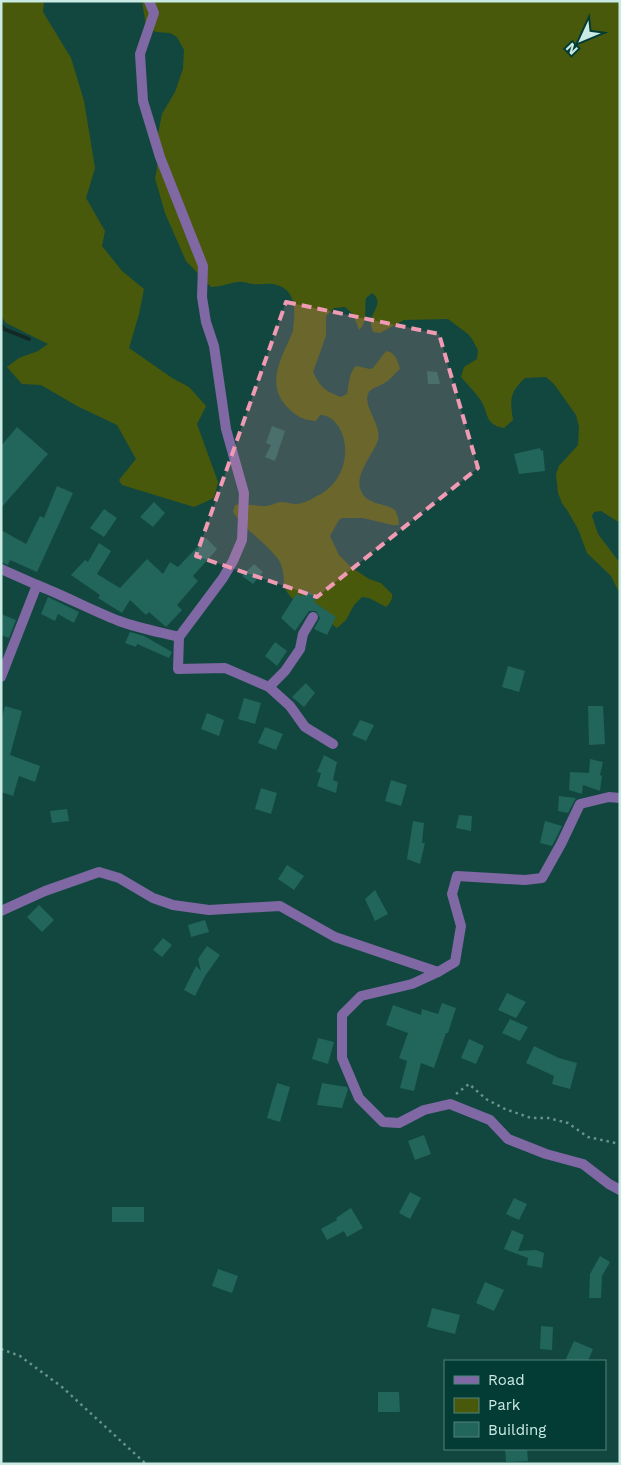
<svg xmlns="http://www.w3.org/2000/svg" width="621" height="1465" font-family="'Work Sans',sans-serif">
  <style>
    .green { fill: #49590b }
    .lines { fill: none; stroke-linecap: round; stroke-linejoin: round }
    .stream { stroke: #132925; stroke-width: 4 }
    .building { fill: #21655b }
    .path { stroke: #68938c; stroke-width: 2.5; stroke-dasharray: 2.5 4; stroke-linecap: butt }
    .minor { stroke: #7f68a3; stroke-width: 10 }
    .marked { fill: #f19ab3; fill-opacity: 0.2; stroke: #f19ab3; stroke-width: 4; stroke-dasharray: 10 6; stroke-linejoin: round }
  </style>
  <rect width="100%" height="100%" fill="#12473f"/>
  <g class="green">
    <path d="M1,1h43l-1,11 28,46 13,43 11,67 -9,30 19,33 -3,15 20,25 22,18 -5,25 -10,34 43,30 17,9 17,19 -9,18 21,58 -4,16 -20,9 -72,-22 -3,-5 17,-21 -19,-34 -40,-19 -36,-21 -19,-1 -15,-17 12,-9 19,-7 10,-7 -42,-21 -5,-7z"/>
    <path d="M142,1h478v522l-19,-12 -7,1 -2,4 6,18 22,29v31l-9,-18 -24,-23 -9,-24 -11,-19 -5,-7 -4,-10 -2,-19 3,-8 19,-21 1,-18 -3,-12 -22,-31 -8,-7 -21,1c-16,15 -15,22 -12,42l-9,8c-20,-3 -15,-16 -24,-29 -6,-8 -13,-15 -19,-22l3,-10 13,-8 1,-9 -6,-11 -4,-5 -20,-15 -44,1 -24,13 -7,-1c-1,-4 -3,-8 -2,-12 2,-10 13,-18 1,-27l-6,5c-2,11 2,24 -7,32l-6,-16 -8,-7 -11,1 -8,8v20l-13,36c8,16 12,19 28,25l6,-3c2,-9 2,-22 9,-28l14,3 3,-1 13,-17c9,1 12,10 14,18 -5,4 -9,10 -14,13 -5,4 -13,5 -17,10 -8,13 13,32 9,48 -4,14 -26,36 -16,53 7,12 23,10 33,17l3,7 1,8h-7l-29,-7h-21l-3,2 -9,16 9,19 12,12 18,12 12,4 11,11c1,5 -2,9 -6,13l-17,-9 -7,-1 -8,8 -8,15 -9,8c-7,-5 -13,-13 -21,-17 -9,-6 -23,-8 -29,-19 -5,-8 -1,-22 -9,-33 -13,-18 -33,-28 -45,-47l2,-7c9,-2 19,1 27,1 7,1 12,-3 19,-4 5,0 10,2 15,2 8,0 19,-7 25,-10 23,-13 31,-45 18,-67 -5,-7 -10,-12 -19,-12l-4,6c-13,-1 -20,-5 -28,-13 -24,-25 -6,-50 5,-77 2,-20 5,-42 -20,-47 -7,-1 -13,1 -20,0 -5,0 -10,-3 -15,-2 -10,1 -17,5 -27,5l-25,-26 -21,-48 -10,-35 2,-9v-30l5,-25 13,-22 8,-23 1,-19 -7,-13 -7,-4 -14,-1 -10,-6z"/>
  </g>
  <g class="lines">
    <path class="stream" d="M1,325l3,4 25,10"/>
  </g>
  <g class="building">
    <path d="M427,371l10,1 3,12h-12z"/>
    <path d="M272,426l13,5 -10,30 -10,-4 6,-12 -5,-2z"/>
    <path d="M17,427l31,27 -47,54v-62z"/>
    <path d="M540,448l1,3 2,-1 2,21 -26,3 -5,-20z"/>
    <path d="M57,486l16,7 -36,79 -27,-12 -2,5 -7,-3v-32l25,14 14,-28 4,2z"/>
    <path d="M154,502l11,11 -12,14 -13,-10z"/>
    <path d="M104,509l13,9 -13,19 -14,-9z"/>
    <path d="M206,538l11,11 -24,27 5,5 -21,24 5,5 -16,17 -17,-15 -3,3 -16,-15 -8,13 -24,-15 2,-3 -29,-20 14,-15 3,2 11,-19 12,8 -14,23 23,14 27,-29 16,15 7,-12 8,5z"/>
    <path d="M254,564l9,8 -10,12 -11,-8z"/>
    <path d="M305,590l12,7 -3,5 22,15 -9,18 -13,-6 6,-11 -4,-7h-7l-14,20 -14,-13 16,-25 4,4z"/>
    <path d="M48,597l31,15 -5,11 -16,-9 -3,7 -14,-7z"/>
    <path d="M1,614l15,6 -7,18 -8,-3z"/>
    <path d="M130,632l14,4 28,16 -3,6 -32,-14 -1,3 -11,-4z"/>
    <path d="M275,642l12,9 -10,15 -12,-10z"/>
    <path d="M508,666l17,5 -6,21 -17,-5z"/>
    <path d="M306,683l9,10 -11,14 -12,-10z"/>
    <path d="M244,698l17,5 -6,21 -17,-5z"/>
    <path d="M5,706l17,5 -12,44 30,11 -5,16 -16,-6 -6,20 -12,-4v-71z"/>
    <path d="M588,706h15l2,38 -16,1z"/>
    <path d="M207,713l17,7 -5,16 -18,-7z"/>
    <path d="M360,720l14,5 -8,16 -14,-6z"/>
    <path d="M265,727l18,7 -7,16 -18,-7z"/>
    <path d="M324,755l13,7 -4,18 5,2 -2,11 -19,-7 4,-13 -4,-1z"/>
    <path d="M590,759l13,3 -3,13 2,1 -2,15 -17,-6 -1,9 -13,-4 1,-18 19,1z"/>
    <path d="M391,780l16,5 -6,21 -16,-5z"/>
    <path d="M261,788l16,5 -6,21 -16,-5z"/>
    <path d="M559,796l17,2 -8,15 -10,-2z"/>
    <path d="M67,809l2,12 -17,2 -2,-12z"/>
    <path d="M459,815l13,1 -1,15 -15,-3z"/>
    <path d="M413,821l11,2 -2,20h3l-5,21 -13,-5z"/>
    <path d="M545,821l17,5 -10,20 -12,-3z"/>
    <path d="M287,865l17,11 -10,14 -16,-11z"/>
    <path d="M375,890l13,24 -13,7 -10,-22z"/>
    <path d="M39,905l15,15 -12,12 -15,-15z"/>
    <path d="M205,920l4,12 -18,5 -3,-12z"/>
    <path d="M163,938l9,7 -10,12 -9,-7z"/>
    <path d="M207,946l13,9 -15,21 -10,20 -11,-6 12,-24 5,5 -3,-12z"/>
    <path d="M507,993l19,9 -10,16 -18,-8z"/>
    <path d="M442,1003l14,5 -8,25h-2l-12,35 -13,-5 -7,28 -14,-3 7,-27 -8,-3 9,-25 -22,-8 7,-20 28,10 1,-6 16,5z"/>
    <path d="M510,1019l18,8 -8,14 -18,-8z"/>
    <path d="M318,1038l16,4 -6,22 -16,-5z"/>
    <path d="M469,1039l15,7 -8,18 -15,-6z"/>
    <path d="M534,1046l25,12 18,5 -7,26 -18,-5 2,-8 -28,-13z"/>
    <path d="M277,1083l13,4 -10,35 -13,-4z"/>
    <path d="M322,1083l25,4 1,2 -6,19 -25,-3z"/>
    <path d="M424,1135l7,19 -16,6 -7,-19z"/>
    <path d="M410,1192l11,6 -11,21 -11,-6z"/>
    <path d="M514,1198l13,6 -8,16 -13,-6z"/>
    <rect x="112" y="1207" width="32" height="15"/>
    <path d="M351,1208l12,20 -16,9 -3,-6 -17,9 -6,-11 16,-9 -1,-2z"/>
    <path d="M512,1230l12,5 -6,16 18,-1 8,3 -2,15 -15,-3 1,-7 -24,-9z"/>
    <path d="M600,1256l10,6 -8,14 -1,22h-12l1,-24z"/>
    <path d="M218,1269l20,7 -6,17 -20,-7z"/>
    <path d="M485,1282l19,8 -10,21 -18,-8z"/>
    <path d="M432,1308l28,7 -5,19 -28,-7z"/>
    <path d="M541,1326l12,1 -1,23 -12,-1z"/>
    <path d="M574,1341l19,8 -5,12h-23z"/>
    <path d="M378,1392h21l1,20h-22z"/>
    <path d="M505,1449h22l1,12 -22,1z"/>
  </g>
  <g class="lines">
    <g class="path">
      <path d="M456,1094l13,-10 17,15 19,10 26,9h17l20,5 20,14 32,7"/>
      <path d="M1,1349l19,7 42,31 84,77"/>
    </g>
    <g class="minor">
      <path d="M1,569l36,16 -36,92"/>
      <path d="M37,585c28,11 54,25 82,36 19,7 40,11 60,16l44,-59 10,-17 9,-21 2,-47 -18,-64 -12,-83 -8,-24 -4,-25 1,-31 -43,-109 -17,-56 -3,-47 14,-41 -5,-12"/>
      <path d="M179,637l-1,32 47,-1 44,19 21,19 15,21 28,17"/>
      <path d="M269,687l16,-16 15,-22 3,-15 10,-17"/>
      <path d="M1,911l44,-20 54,-19 20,6 34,20 20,7 36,5 71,-4 55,31 103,35 -26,12 -51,12 -19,19v43l17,40 24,24 16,1 25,-13 26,-6 40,16 18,19 38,15 37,10 26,20 11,6"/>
      <path d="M438,972l17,-10 6,-36 -9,-32 5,-18 68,4 17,-2 19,-34 19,-40 29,-7 11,1"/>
    </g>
  </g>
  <path class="marked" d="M286,302l153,32 39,134 -161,129 -121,-41z"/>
  <rect width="621" height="1465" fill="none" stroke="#caeae4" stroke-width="5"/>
  <rect x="444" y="1360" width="162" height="90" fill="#033c35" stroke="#53827b"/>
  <rect x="454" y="1376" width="25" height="8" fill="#7f68a3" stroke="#53827b"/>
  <text x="488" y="1385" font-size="15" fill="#caeae4">Road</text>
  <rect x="454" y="1398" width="25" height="15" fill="#49590b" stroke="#53827b"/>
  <text x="488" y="1410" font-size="15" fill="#caeae4">Park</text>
  <rect x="454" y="1422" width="25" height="15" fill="#21655b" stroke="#53827b"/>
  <text x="488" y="1435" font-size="15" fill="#caeae4">Building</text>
  <g transform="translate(581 40) rotate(226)" stroke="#033c35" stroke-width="4" paint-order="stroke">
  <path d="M0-4L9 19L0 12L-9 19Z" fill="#caeae4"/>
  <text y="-8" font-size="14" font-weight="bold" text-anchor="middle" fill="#caeae4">N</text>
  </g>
</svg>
